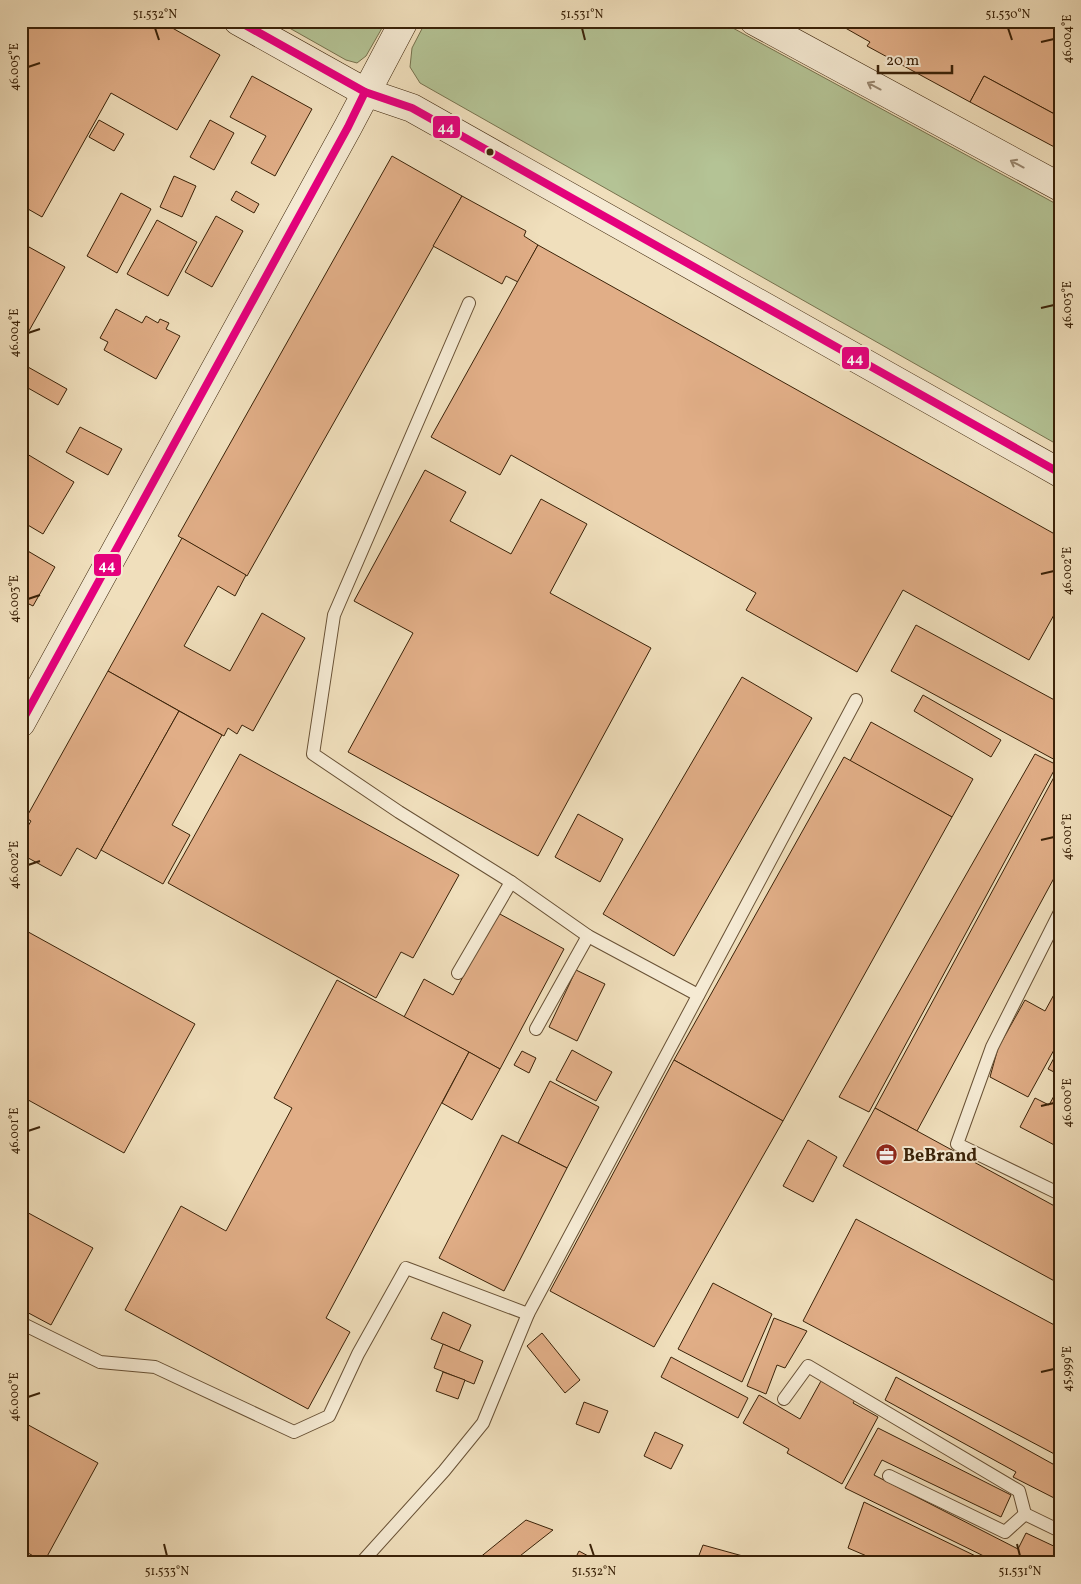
<svg xmlns="http://www.w3.org/2000/svg" width="1081" height="1584" font-family="Vollkorn,serif">
  <style>
    .green { fill: #b4c395; stroke: #77724e }
    .building { fill: #e1ae87; stroke: #3a2208 }
    .lines { fill: none; stroke-linecap: round; stroke-linejoin: round }
    .service-casing { stroke: #685135; stroke-width: 14 }
    .secondary-casing { stroke: #3a2208; stroke-width: 29 }
    .service { stroke: #f5ead3; stroke-width: 12 }
    .secondary { stroke: #f5ead3; stroke-width: 28 }
    .bus-1-casing { stroke: #f5ead3; stroke-width: 11 }
    .bus-1 { stroke: #e5007d; stroke-width: 8 }
    .oneway { stroke: #98866e }
    .ticks { fill: none; stroke: #3a2208; stroke-width: 2 }
    .bus-dot { fill: #3a2208; stroke: #f5ead3; stroke-width: 2 }
    .labels { text-anchor: middle; stroke-width: 4; stroke-linejoin: round; paint-order: stroke }
    .poi-label { font-size: 18px; font-weight: bold; fill: #3a2208; stroke: #f5ead3; text-anchor: start }
    .line-badge { stroke: #f5ead3; stroke-width: 2 }
    .badge-label { font-size: 14px; text-anchor: middle; font-weight: bold; fill: #fff }
    .neatline { fill: none; stroke: #3a2208; stroke-width: 2 }
    .ticks-label { font-size: 12px; text-anchor: middle; fill: #3a2208 }
  </style>
  <rect width="100%" height="100%" fill="#f0dfbc"/>
  <filter id="stains"><feTurbulence type="fractalNoise" baseFrequency=".004" numOctaves="4"/><feColorMatrix values="0 0 0 0 .2 0 0 0 0 .09 0 0 0 0 .02 0 0 0 .5 -.17"/></filter>
  <radialGradient id="worn" r=".72"><stop offset=".6" stop-color="#630" stop-opacity="0"/><stop offset="1" stop-color="#630" stop-opacity=".3"/></radialGradient>
  <g class="green">
    <path d="M277,21h109l-20,35 -9,7 -11,-3z"/>
    <path d="M426,21h294l340,185v240l-640,-363 -10,-16 2,-19z"/>
  </g>
  <g class="building">
    <path d="M21,21h139l60,34 -43,75 -66,-37 -69,124 -21,-12v-93l4,-6 -4,-1z"/>
    <path d="M833,21h227v96l-76,-41 -14,26 -103,-56 3,-4z"/>
    <path d="M252,76l60,33 -37,67 -24,-13 15,-27 -36,-19z"/>
    <path d="M984,76l76,41v33l-90,-48z"/>
    <path d="M99,120l25,14 -10,17 -25,-14z"/>
    <path d="M210,120l24,13 -20,37 -24,-13z"/>
    <path d="M392,156l70,40 -215,380 -69,-40z"/>
    <path d="M174,176l22,10 -14,31 -22,-10z"/>
    <path d="M236,191l23,13 -5,9 -23,-13z"/>
    <path d="M121,193l30,16 -34,64 -30,-17z"/>
    <path d="M462,196l64,35 -2,5 14,9 -20,37 -12,-6 -4,8 -69,-38z"/>
    <path d="M216,216l27,15 -31,56 -27,-15z"/>
    <path d="M157,220l40,22 -29,54 -41,-22z"/>
    <path d="M538,245l522,292v67l-31,56 -126,-70 -46,82 -111,-62 10,-17 -245,-138 -11,20 -69,-38z"/>
    <path d="M29,247l36,20 -44,78v-83z"/>
    <path d="M116,309l26,14 4,-7 12,7 2,-4 9,4 -3,6 14,7 -24,43 -52,-29 4,-8 -8,-4z"/>
    <path d="M28,367l39,22 -9,16 -37,-21v-5z"/>
    <path d="M80,427l42,22 -14,26 -42,-23z"/>
    <path d="M27,454l47,28 -31,52 -22,-13v-58z"/>
    <path d="M425,470l41,22 -16,29 61,33 30,-55 46,25 -37,69 101,55 -113,208 -190,-104 65,-119 -59,-32z"/>
    <path d="M182,538l64,37 -11,21 -17,-10 -34,60 46,25 32,-58 43,25 -52,93 -11,-6 -5,9 -9,-6 -4,8 -116,-65z"/>
    <path d="M21,547l34,20 -22,39 -12,-6z"/>
    <path d="M916,625l144,78v52l-3,6 -166,-90z"/>
    <path d="M108,671l71,40 -83,148 -19,-11 -16,28 -40,-22v-16l10,-17 -5,-3z"/>
    <path d="M742,677l70,41 -138,238 -71,-42z"/>
    <path d="M923,695l78,45 -10,17 -77,-46z"/>
    <path d="M179,711l43,24 -50,90 18,10 -27,49 -62,-34z"/>
    <path d="M871,722l102,57 -21,38 -102,-56z"/>
    <path d="M240,754l219,121 -46,83 -12,-6 -25,46 -208,-115z"/>
    <path d="M1035,754l22,11 -188,347 -30,-15z"/>
    <path d="M844,757l108,60 -169,304 -109,-61z"/>
    <path d="M1060,766v101l-143,264 -42,-23z"/>
    <path d="M578,814l45,25 -23,43 -45,-25z"/>
    <path d="M498,913l66,36 -64,120 -96,-52 20,-38 29,16z"/>
    <path d="M21,928l174,96 -71,129 -103,-57z"/>
    <path d="M576,970l29,14 -28,57 -28,-14z"/>
    <path d="M337,980l132,72 -143,266 24,14 -42,77 -183,-99 56,-104 45,25 66,-123 -18,-10z"/>
    <path d="M1057,989l3,1v49l-32,58 -38,-20 8,-29 27,-48 20,11z"/>
    <path d="M1060,1047v28l-12,-6z"/>
    <path d="M572,1050l40,22 -16,29 -40,-21z"/>
    <path d="M522,1051l14,7 -7,15 -15,-8z"/>
    <path d="M469,1052l31,17 -28,51 -30,-17z"/>
    <path d="M674,1060l109,61 -129,226 -104,-56z"/>
    <path d="M550,1081l49,26 -32,61 -49,-25z"/>
    <path d="M1060,1085v63l-40,-21 15,-29 14,7z"/>
    <path d="M875,1108l185,101v75l-217,-118z"/>
    <path d="M502,1135l65,33 -63,123 -65,-33z"/>
    <path d="M808,1140l29,17 -24,45 -30,-16z"/>
    <path d="M21,1209l72,39 -42,77 -30,-16z"/>
    <path d="M856,1219l204,109v129l-257,-136z"/>
    <path d="M713,1283l59,31 -30,68 -64,-33z"/>
    <path d="M443,1312l28,13 -12,26 -28,-12z"/>
    <path d="M774,1318l33,13 -22,37 -8,-3 -11,29 -19,-8z"/>
    <path d="M542,1333l38,47 -15,13 -38,-47z"/>
    <path d="M443,1344l40,17 -9,23 -40,-16z"/>
    <path d="M671,1357l77,41 -10,20 -77,-41z"/>
    <path d="M443,1372l22,8 -7,19 -22,-8z"/>
    <path d="M896,1377l164,91v33l-47,-24 3,-5 -131,-72z"/>
    <path d="M821,1381l34,19 -2,3 25,14 -36,67 -55,-31 2,-4 -46,-26 16,-28 41,24z"/>
    <path d="M584,1402l24,9 -9,22 -23,-9z"/>
    <path d="M21,1421l77,42 -54,99 -23,-13z"/>
    <path d="M878,1428l133,67 -10,22 -119,-57 -8,15 144,74 8,-16 34,16v14h-62l-153,-75z"/>
    <path d="M655,1432l28,13 -12,24 -27,-13z"/>
    <path d="M864,1502l126,61h-107l-35,-15z"/>
    <path d="M526,1520l27,10 -42,33h-38z"/>
    <path d="M703,1545l65,18h-72z"/>
    <path d="M579,1551l22,12h-28z"/>
  </g>
  <g class="lines">
    <defs>
      <g id="service">
        <path d="M469,303l-135,312 -21,139 86,58 112,70 77,54 110,59"/>
        <path d="M1060,912l-68,135 -35,97 103,50"/>
        <path d="M458,973l53,-91"/>
        <path d="M536,1029l52,-93"/>
        <path d="M21,1323l79,39 55,5 139,65 35,-16 29,-62 48,-86 122,46"/>
        <path d="M784,1399l24,-33 211,125 6,23 35,17"/>
        <path d="M889,1476l116,56 20,-18"/>
        <path d="M361,1563l83,-92 39,-48 45,-109 328,-614"/>
      </g>
      <g id="secondary">
        <path d="M238,21l127,71 47,16 648,365"/>
        <path d="M754,21l306,166"/>
        <path d="M21,723l327,-596 56,-106"/>
      </g>
    </defs>
    <use href="#service" class="service-casing"/>
    <use href="#secondary" class="secondary-casing"/>
    <use href="#service" class="service"/>
    <use href="#secondary" class="secondary"/>
    <defs>
      <g id="bus-1">
        <path d="M238,21l127,71 47,16 648,365"/>
        <path d="M21,723l327,-596 17,-35"/>
      </g>
    </defs>
    <use href="#bus-1" class="bus-1-casing"/>
    <use href="#bus-1" class="bus-1"/>
  </g>
  <defs><path id="oneway-shaft" d="M-6 0H5M1.5-3L5.5 0L1.5 3" fill="none" stroke-width="1.6" stroke-linecap="round" stroke-linejoin="round" transform="scale(1.25)"/></defs>
  <g class="oneway">
    <use href="#oneway-shaft" transform="translate(874 86) rotate(-152)"/>
    <use href="#oneway-shaft" transform="translate(1017 164) rotate(-152)"/>
  </g>
  <path class="ticks" d="M155,28l4,12M582,28l3,12M1008,28l4,12M1041,42l13,-3M28,67l12,-4M1041,308l13,-3M28,333l12,-4M1041,574l13,-3M28,599l12,-4M1041,840l13,-3M28,865l12,-4M1041,1106l13,-3M28,1131l12,-4M1041,1372l13,-3M28,1397l12,-4M164,1544l3,12M590,1544l4,12M1017,1544l3,12"/>
  <defs>
    <symbol id="office-disc" viewBox="-11 -11 22 22"><circle r="9.5" fill="#8f2418" stroke="#f5ead3"/><path d="M-6-3h4V-5.5h4V-3h4V5H-6ZM-1-4.5V-3h2v-1.5ZM-6 0V1H6V0Z" fill="#fff"/></symbol>
  </defs>
  <g fill-rule="evenodd">
    <use href="#office-disc" x="874" y="1142" width="25" height="25"/>
  </g>
  <circle class="bus-dot" cx="490" cy="152" r="4.5"/>
  <g class="labels">
    <g class="poi-label">
      <text x="903" y="1161">BeBrand</text>
    </g>
  </g>
  <g class="line-badge">
    <rect x="432" y="115" width="29" height="24" rx="5" fill="#e5007d"/>
    <rect x="841" y="346" width="29" height="24" rx="5" fill="#e5007d"/>
    <rect x="93" y="553" width="29" height="24" rx="5" fill="#e5007d"/>
  </g>
  <g class="badge-label">
    <text x="446" y="132">44</text>
    <text x="855" y="363">44</text>
    <text x="107" y="570">44</text>
  </g>
  <rect width="1081" height="1584" fill="none" stroke="#f0dfbc" stroke-width="55"/>
  <path d="M878 65v8h74v-8" fill="none" stroke="#3a2208" stroke-width="2.5"/>
  <text x="886" y="65" font-size="15" fill="#3a2208" stroke="#f5ead3" stroke-width="4" paint-order="stroke">20 m</text>
  <rect x="28" y="28" width="1026" height="1528" class="neatline"/>
  <g class="ticks-label">
    <text x="155" y="18">51.532°N</text>
    <text x="582" y="18">51.531°N</text>
    <text x="1008" y="18">51.530°N</text>
    <text transform="translate(1067 39) rotate(-90)" y="4">46.004°E</text>
    <text transform="translate(14 67) rotate(-90)" y="4">46.005°E</text>
    <text transform="translate(1067 305) rotate(-90)" y="4">46.003°E</text>
    <text transform="translate(14 333) rotate(-90)" y="4">46.004°E</text>
    <text transform="translate(1067 571) rotate(-90)" y="4">46.002°E</text>
    <text transform="translate(14 599) rotate(-90)" y="4">46.003°E</text>
    <text transform="translate(1067 837) rotate(-90)" y="4">46.001°E</text>
    <text transform="translate(14 865) rotate(-90)" y="4">46.002°E</text>
    <text transform="translate(1067 1103) rotate(-90)" y="4">46.000°E</text>
    <text transform="translate(14 1131) rotate(-90)" y="4">46.001°E</text>
    <text transform="translate(1067 1369) rotate(-90)" y="4">45.999°E</text>
    <text transform="translate(14 1397) rotate(-90)" y="4">46.000°E</text>
    <text x="167" y="1575">51.533°N</text>
    <text x="594" y="1575">51.532°N</text>
    <text x="1020" y="1575">51.531°N</text>
  </g>
  <rect width="100%" height="100%" filter="url(#stains)"/>
  <rect width="100%" height="100%" fill="url(#worn)"/>
</svg>
